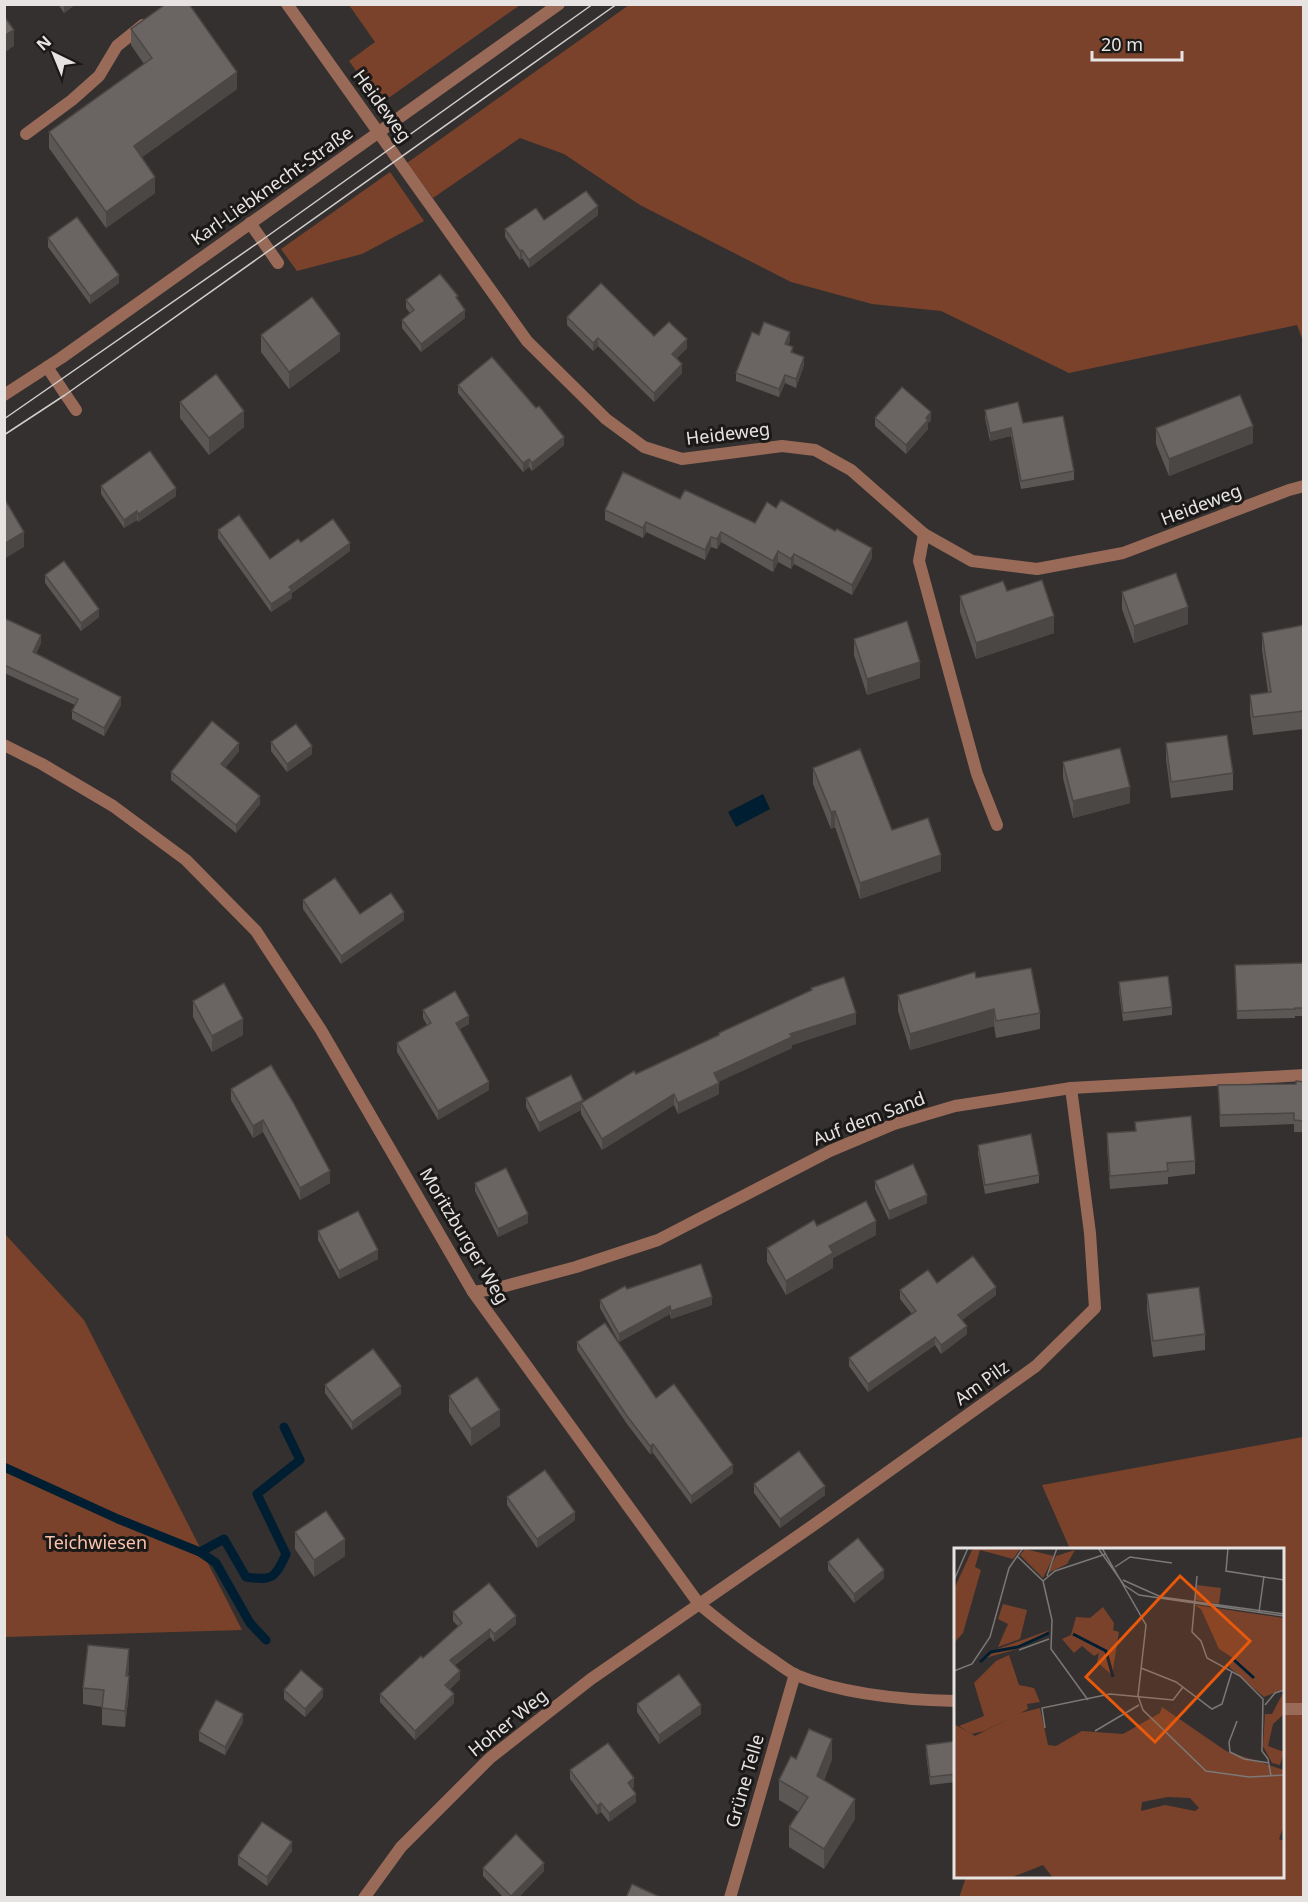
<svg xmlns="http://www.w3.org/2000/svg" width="1308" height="1902" font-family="'Noto Sans',sans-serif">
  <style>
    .green { fill: #7a422a }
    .water { fill: #001e32 }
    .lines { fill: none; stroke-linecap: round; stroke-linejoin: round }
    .stream { stroke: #001e32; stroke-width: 9 }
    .service { stroke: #996a57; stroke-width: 12 }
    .minor { stroke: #996a57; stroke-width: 12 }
    .tertiary { stroke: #996a57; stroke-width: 12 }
    .tram { stroke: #d0cdcc; stroke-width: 1.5 }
    .wall { fill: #5b5755 }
    .shaded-wall { fill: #4a4745 }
    .building { fill: #6a6563; stroke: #4a4745; stroke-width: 1.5 }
    .labels { text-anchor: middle; stroke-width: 6; stroke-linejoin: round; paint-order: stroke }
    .street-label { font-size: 18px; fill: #e6e3e2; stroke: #1b1918 }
    .park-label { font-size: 18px; fill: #fac3ac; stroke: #1b1918 }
    .inset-river { fill: none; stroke: #001e32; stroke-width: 3 }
    .inset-road { fill: none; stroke: #7b7877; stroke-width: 1.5 }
    .view { fill: #e8590c; fill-opacity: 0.15; stroke: #e8590c; stroke-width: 3 }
    .inset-edge { fill: none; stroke: #e6e3e2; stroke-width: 3 }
  </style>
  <rect width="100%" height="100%" fill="#34302f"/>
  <g class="green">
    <path d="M349,5h171l-140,99 -31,-43 26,-19z"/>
    <path d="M629,5h674v336l-6,-16 -228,48 -128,-62 -69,-7 -81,-22 -151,-77 -76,-51 -44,-16 -87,60 -26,-35z"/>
    <path d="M390,172l34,49 -62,33 -65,17 -16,-22z"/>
    <path d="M4,1233l80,87 158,310 -237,7z"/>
    <path d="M1303,1437v460l-344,1 7,-21 316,-1v-326l-212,-1 -28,-64z"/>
  </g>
  <path class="water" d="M763,794l7,15 -34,18 -8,-15z"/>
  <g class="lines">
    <g class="stream">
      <path d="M4,1467l114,52 82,33 16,11 34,60 16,17"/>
      <path d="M200,1552l24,-13 22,38c27,4 29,1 40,-23l-29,-60 43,-34 -16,-33"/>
    </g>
    <g class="service">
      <path d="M26,134l46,-34 27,-24 18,-30 26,-21"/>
      <path d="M250,223l28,40"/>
      <path d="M47,367l29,43"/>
      <path d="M924,534l-5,27 58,213 20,51"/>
    </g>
    <g class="minor">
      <path d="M287,4l240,337 79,78 38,28 38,12 100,-13 33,4 36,20 73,64 48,27 65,8 86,-16 166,-63 15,-4"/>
      <path d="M473,1292l21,-3 82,-22 82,-27 172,-89 64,-27 61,-18 116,-18 233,-13"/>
      <path d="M364,1898l37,-51 89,-89 101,-79 224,-155 221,-158 59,-58 -5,-75 -19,-145"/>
      <path d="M730,1898l65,-224"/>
    </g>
    <g class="tertiary">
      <path d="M4,395l57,-37 498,-354"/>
      <path d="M4,745l38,19 71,42 73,54 70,71 65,99 152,262 226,312c24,20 48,39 74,56 7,5 15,11 23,15 49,20 108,25 160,26"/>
      <path d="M1282,1709h22"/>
    </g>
    <g class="tram">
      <path d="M4,419l258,-179 331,-236"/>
      <path d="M4,435l61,-40 552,-391"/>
    </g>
  </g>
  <g class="wall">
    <path d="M58,4h18l-12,9z"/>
    <path d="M131,29l106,60 -95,68 13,36 -49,35 -57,-80v-16l95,-68 -13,-19z"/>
    <path d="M598,215l-69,53 -7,-10 -2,2 -15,-23v-8l39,-9z"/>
    <path d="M48,238l71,45 -29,21 -42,-57z"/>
    <path d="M406,300h52l7,18 -44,34 -19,-24v-8l8,-7 -4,-5z"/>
    <path d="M567,317l87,19 33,12 -10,10 5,15 -28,29 -56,-56 -5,5 -26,-26z"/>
    <path d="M261,335l79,16 -51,38 -28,-37z"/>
    <path d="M759,335l31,5 -2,5 5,7 11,13 -8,23 -11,-5 -6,14 -43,-16v-8z"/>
    <path d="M458,385l78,23 28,37 -32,26 -3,-4 -6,5 -65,-79z"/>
    <path d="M180,402l64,25 -35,28 -29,-37z"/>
    <path d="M985,410l38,13 51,48v9l-53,9 -10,-53 -21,5 -5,-23z"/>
    <path d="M875,418l56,3 -3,2v6l-22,25 -31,-28z"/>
    <path d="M1156,428l97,15 -84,33 -13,-32z"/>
    <path d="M101,486l75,10 -38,26 -1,-2 -13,8 -23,-34z"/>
    <path d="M680,499l75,24 117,35 -20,37 -58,-31 -3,5 -13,-7 -5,10 -52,-30 -4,7 -6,-2 -6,13 -59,-28 -3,6 -38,-18v-10z"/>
    <path d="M218,530l52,29 31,-17 49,9 -58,42v5l-21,14 -53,-74z"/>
    <path d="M45,575l54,42 -18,14 -36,-48z"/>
    <path d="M1007,591l47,42 -78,26 -16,-47v-16z"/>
    <path d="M1122,592l66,32 -54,19 -12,-34z"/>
    <path d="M4,622l37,21 -5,11 85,51 -17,31 -32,-17v-8l3,-6 -71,-32z"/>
    <path d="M1304,625v104l-51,6 -3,-22v-18l18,-3 -6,-42v-17z"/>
    <path d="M854,639l66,39 -53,17 -13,-40z"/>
    <path d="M271,742l41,12 -25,18 -16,-21z"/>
    <path d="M1166,743l67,30v17l-62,8 -5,-39z"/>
    <path d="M239,751l-14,17 35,36 -24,29 -65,-53v-8z"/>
    <path d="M1063,762l67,41 -57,15 -10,-40z"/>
    <path d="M813,768l79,62 49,41 -81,28 -25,-72 -4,2 -18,-45z"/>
    <path d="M303,900l57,14 44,6 -63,44 -38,-55z"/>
    <path d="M1304,963v53h-9v2l-58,1 -2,-54z"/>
    <path d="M976,978l64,35v16l-44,9 -2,-12 -84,24 -12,-39v-16z"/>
    <path d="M1119,982l53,25v8l-49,6 -4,-30z"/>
    <path d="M811,988l45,36 -64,21v3l-74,34 1,12 -41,20 -4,-9 -72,45 -21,-36v-4l-42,22 -13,-25v-9l57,4 53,-28 83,-39v-2l92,-43z"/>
    <path d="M193,1001l50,34 -31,17 -19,-35z"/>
    <path d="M423,1010l46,14 -9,5 29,61 -51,30 -41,-68v-9l30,-18 -4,-7z"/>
    <path d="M1304,1082v50h-10v-8l-74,3 -2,-42 78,-1z"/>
    <path d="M231,1089l99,94 -30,17 -37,-68 -10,6 -22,-38z"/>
    <path d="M1135,1122l60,39v13l-27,3v7l-58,5 -3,-42v-14l28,-2z"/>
    <path d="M978,1145l61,30v8l-54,11 -7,-40z"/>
    <path d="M875,1181l52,22 -38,17 -14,-31z"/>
    <path d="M475,1183l53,40 -30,14 -23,-46z"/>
    <path d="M318,1231l60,28 -39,20 -21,-39z"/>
    <path d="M876,1235l-43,23v10l-47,27 -19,-33v-14z"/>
    <path d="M937,1283l59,12 -34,25 5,14 -26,20 -6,-9 -67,47 -19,-26v-8l63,-44 -12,-15v-9z"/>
    <path d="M627,1289l85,16 -41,14 -1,-5 -51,28 -19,-34v-8z"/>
    <path d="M1147,1294l58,40v16l-52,7 -6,-47z"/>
    <path d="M577,1342l79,56 77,75 -42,31 -38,-51 -3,1 -23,-30 -50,-74z"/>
    <path d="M325,1385l76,9 -49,36 -27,-37z"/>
    <path d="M449,1396l51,30 -29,20 -22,-34z"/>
    <path d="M754,1484l71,11 -45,33 -26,-35z"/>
    <path d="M507,1497l68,23 -38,28 -30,-43z"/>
    <path d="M295,1532l50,24 -31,21 -19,-28z"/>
    <path d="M828,1562l56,16 -30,25 -26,-33z"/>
    <path d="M453,1612l63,12 -22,18 -4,-5 -35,28 5,14 -10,10 4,14 -39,37 -35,-38v-8l43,-36 35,-32 -5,-5z"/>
    <path d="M129,1666l-1,10 1,16 -4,35 -23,-2v-18l-19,-3v-16z"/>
    <path d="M284,1690l39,7 -18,20 -21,-18z"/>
    <path d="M637,1704l64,10 -42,30 -22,-32z"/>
    <path d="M243,1722l-18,33 -26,-14v-9z"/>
    <path d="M956,1741v41l-26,3 -4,-32v-8z"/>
    <path d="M796,1759h36l-8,21 31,39 -31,50 -35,-22v-20l10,-15 -20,-12v-20z"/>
    <path d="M570,1770l64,17 -2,1 4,14 -27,20 -8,-10 -4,3 -27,-36z"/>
    <path d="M292,1851l-25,35 -29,-21v-9z"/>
    <path d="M483,1868l61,3 -26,27h-14l-21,-22z"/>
  </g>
  <g class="shaded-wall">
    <path d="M64,4h12l-12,9z"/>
    <path d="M14,30v16l-10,7v-17z"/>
    <path d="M237,72v17l-103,74v-17z"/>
    <path d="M155,177v16l-49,35v-16z"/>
    <path d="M598,206v9l-69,53v-8z"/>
    <path d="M522,250v8l-2,2v-9z"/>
    <path d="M119,275v8l-29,21v-8z"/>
    <path d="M465,310v8l-44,34v-8z"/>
    <path d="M790,332v8l-5,13v-9z"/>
    <path d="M340,334v17l-51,38v-17z"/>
    <path d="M598,338v8l-5,5v-8z"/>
    <path d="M687,339v9l-15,15v-9z"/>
    <path d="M804,357v8l-8,23v-9z"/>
    <path d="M682,364v9l-28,29v-9z"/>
    <path d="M785,375v8l-6,14v-8z"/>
    <path d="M244,411v16l-35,28v-17z"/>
    <path d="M931,412v9l-3,2v6l-22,25v-9l20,-27z"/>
    <path d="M1253,426v17l-84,33v-17z"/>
    <path d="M1011,428v8l-21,5v-8z"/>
    <path d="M564,437v8l-32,26v-8z"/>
    <path d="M529,459v8l-6,5v-9z"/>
    <path d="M176,488v8l-38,26v-8z"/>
    <path d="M137,511v9l-13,8v-8z"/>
    <path d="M646,522v10l-3,6v-10z"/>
    <path d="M24,532v15l-20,12v-15z"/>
    <path d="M721,532v10l-4,7v-10z"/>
    <path d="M711,537v10l-6,13v-10z"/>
    <path d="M350,543v8l-58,42v5l-21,14v-8l18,-17z"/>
    <path d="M872,548v10l-20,37v-10z"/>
    <path d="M778,551v11l-5,10v-11z"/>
    <path d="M794,554v10l-3,5v-10z"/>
    <path d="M1188,607v17l-54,19v-17z"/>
    <path d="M99,609v8l-18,14v-8z"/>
    <path d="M1054,616v17l-78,26v-16z"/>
    <path d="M41,635v8l-8,17v-8z"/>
    <path d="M920,662v16l-53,17v-16z"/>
    <path d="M121,697v8l-17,31v-8z"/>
    <path d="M239,743v8l-18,22v-9z"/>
    <path d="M312,746v8l-25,18v-8z"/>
    <path d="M1130,787v16l-57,15v-17z"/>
    <path d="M260,796v8l-24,29v-8z"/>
    <path d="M835,811v16l-4,2v-17z"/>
    <path d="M941,855v16l-81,28v-16z"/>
    <path d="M404,912v8l-63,44v-8z"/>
    <path d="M994,1009v17l-84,24v-16z"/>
    <path d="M856,1013v11l-64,21v3l-78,36v-11l76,-39z"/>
    <path d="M469,1016v8l-13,7v-8z"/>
    <path d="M243,1019v16l-31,17v-16z"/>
    <path d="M489,1082v8l-51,30v-9z"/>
    <path d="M719,1083v11l-41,20v-11z"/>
    <path d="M674,1094v11l-72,45v-11z"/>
    <path d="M583,1100v8l-2,-5v7l-42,22v-9z"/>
    <path d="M263,1120v12l-10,6v-12z"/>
    <path d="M330,1171v12l-30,17v-12z"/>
    <path d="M927,1195v8l-38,17v-9z"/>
    <path d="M528,1214v9l-30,14v-8z"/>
    <path d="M876,1221v14l-43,23v10l-47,27v-14l43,-35z"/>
    <path d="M378,1250v9l-39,20v-8z"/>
    <path d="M996,1287v8l-38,28v-8z"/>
    <path d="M712,1297v8l-41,14v-8z"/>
    <path d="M670,1306v8l-51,28v-8z"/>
    <path d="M967,1326v8l-26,20v-9z"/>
    <path d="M935,1337v8l-67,47v-8z"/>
    <path d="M401,1386v8l-49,36v-8z"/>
    <path d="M500,1410v16l-29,20v-17z"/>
    <path d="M653,1444v9l-3,1v-8z"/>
    <path d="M733,1465v8l-42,31v-8z"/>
    <path d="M825,1486v9l-45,33v-9z"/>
    <path d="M575,1512v8l-38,28v-9z"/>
    <path d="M345,1539v17l-31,21v-17z"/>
    <path d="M884,1570v8l-30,25v-9z"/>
    <path d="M516,1616v8l-22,18v-8z"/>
    <path d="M490,1629v8l-40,31v-8z"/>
    <path d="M129,1649v17l-3,26v-16z"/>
    <path d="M460,1671v8l-15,14v-8z"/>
    <path d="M129,1676v16l-4,35v-16z"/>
    <path d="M323,1689v8l-18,20v-8z"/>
    <path d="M454,1694v9l-39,37v-9z"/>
    <path d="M701,1705v9l-42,30v-9z"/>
    <path d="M243,1714v8l-18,33v-8z"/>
    <path d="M832,1739v20l-15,37v-20z"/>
    <path d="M634,1778v9l-6,4v-8z"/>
    <path d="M636,1794v8l-27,20v-9z"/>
    <path d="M855,1799v20l-31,50v-20z"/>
    <path d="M601,1803v9l-4,3v-9z"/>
    <path d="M292,1842v9l-25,35v-9z"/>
    <path d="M544,1863v8l-26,27h-7v-2z"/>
  </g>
  <g class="building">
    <path d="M166,4h23l48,68 -103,74 21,31 -49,35 -57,-80 103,-74 -21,-29z"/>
    <path d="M4,16l10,14 -10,6z"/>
    <path d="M586,191l12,15 -69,54 -7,-10 -2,1 -15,-22 31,-21 8,12z"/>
    <path d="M77,217l42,58 -29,21 -42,-58z"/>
    <path d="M440,274l18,22 -2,1 9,13 -44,34 -19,-24 12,-10 -8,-10z"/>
    <path d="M601,283l53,53 15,-14 18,17 -15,15 10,10 -28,29 -56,-55 -5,5 -26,-26z"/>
    <path d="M312,297l28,37 -51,38 -28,-37z"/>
    <path d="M764,322l26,10 -5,12 8,3 -2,5 13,5 -8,22 -11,-4 -6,14 -43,-16 16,-41 7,3z"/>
    <path d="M492,357l44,51 3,-2 25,31 -32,26 -3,-4 -6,4 -65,-78z"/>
    <path d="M216,374l28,37 -35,27 -29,-36z"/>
    <path d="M902,387l29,25 -5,6 2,2 -22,25 -31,-27z"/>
    <path d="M1240,395l13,31 -84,33 -13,-31z"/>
    <path d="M1018,402l5,21 40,-7 11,55 -53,10 -10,-53 -21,5 -5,-23z"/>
    <path d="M150,451l26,37 -38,26 -1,-3 -13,9 -23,-34z"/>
    <path d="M623,472l57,27 5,-9 70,33 12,-21 9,6 5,-8 54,31 2,-2 35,19 -20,37 -58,-31 -3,5 -13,-8 -5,10 -52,-29 -4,7 -6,-2 -6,13 -59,-28 -3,6 -38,-18z"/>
    <path d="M4,498l20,34 -20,12z"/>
    <path d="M239,515l31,44 28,-20 3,3 32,-23 17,24 -61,44 3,3 -21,14 -53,-74z"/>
    <path d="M64,561l35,48 -18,14 -36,-48z"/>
    <path d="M1176,573l12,34 -54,19 -12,-34z"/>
    <path d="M1042,580l12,36 -78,27 -16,-47 43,-15 4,10z"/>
    <path d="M6,619l35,16 -8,17 88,45 -17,31 -32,-17 6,-12 -74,-34v-43z"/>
    <path d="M907,621l13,41 -53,17 -13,-40z"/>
    <path d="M1304,625v86l-51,6 -3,-22 21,-3 -9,-59z"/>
    <path d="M212,721l27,22 -18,21 39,32 -24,29 -65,-53z"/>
    <path d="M296,724l16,22 -25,18 -16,-22z"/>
    <path d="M1227,735l6,38 -62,9 -5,-39z"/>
    <path d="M1120,748l10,39 -57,14 -10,-39z"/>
    <path d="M860,749l32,81 36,-12 13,37 -81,28 -25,-72 -4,1 -18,-44z"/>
    <path d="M335,878l25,36 31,-21 13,19 -63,44 -38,-56z"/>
    <path d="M1304,963v45h-9v1l-58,2 -2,-46z"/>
    <path d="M1031,968l9,45 -44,8 -2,-12 -84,25 -12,-39 77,-23 1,6z"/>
    <path d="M1168,976l4,31 -49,6 -4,-31z"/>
    <path d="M844,977l12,36 -66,21 2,3 -78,36 5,10 -41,20 -4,-9 -72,45 -21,-36 53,-32 2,3 83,-39v-2l93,-43 -1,-2z"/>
    <path d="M224,983l19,36 -31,17 -19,-35z"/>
    <path d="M455,991l14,25 -13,7 33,59 -51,29 -41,-68 34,-20 -8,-13z"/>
    <path d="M271,1065l22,37 37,69 -30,17 -37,-68 -10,6 -22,-37z"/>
    <path d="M571,1075l12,25 -44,23 -13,-25z"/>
    <path d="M1296,1081l8,1v39l-10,-1v-7l-74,2 -2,-30 78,-1z"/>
    <path d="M1191,1116l4,45 -28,2 1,8 -58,5 -3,-43 29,-2 -1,-9z"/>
    <path d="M1031,1134l8,41 -54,10 -7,-40z"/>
    <path d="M913,1164l14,31 -38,16 -14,-30z"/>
    <path d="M506,1168l22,46 -30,15 -23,-46z"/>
    <path d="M866,1201l10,20 -47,25 4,7 -47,28 -19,-33 47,-28 3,6z"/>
    <path d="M358,1211l20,39 -39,21 -21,-40z"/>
    <path d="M973,1256l23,31 -38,28 9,11 -26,19 -6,-8 -67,47 -19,-26 67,-47 -16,-21 28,-20 9,13z"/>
    <path d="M701,1264l11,33 -41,14 -1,-5 -51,28 -19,-34 25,-14 2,3z"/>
    <path d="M1199,1287l6,47 -52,7 -6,-47z"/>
    <path d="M605,1323l51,75 18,-14 59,81 -42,31 -38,-52 -3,2 -23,-30 -50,-74z"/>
    <path d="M373,1349l28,37 -49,36 -27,-37z"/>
    <path d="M477,1377l23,33 -29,19 -22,-33z"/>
    <path d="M799,1451l26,35 -45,33 -26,-35z"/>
    <path d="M545,1470l30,42 -38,27 -30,-42z"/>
    <path d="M326,1511l19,28 -31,21 -19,-28z"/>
    <path d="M858,1538l26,32 -30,24 -26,-32z"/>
    <path d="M489,1583l27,33 -22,18 -4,-5 -40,31 10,11 -15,14 9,9 -39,37 -35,-37 41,-38 2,2 39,-35 -9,-11z"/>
    <path d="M88,1645l41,4 -3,27h3l-4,35 -23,-3 2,-18 -21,-2z"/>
    <path d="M301,1670l22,19 -18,20 -21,-19z"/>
    <path d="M679,1674l22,31 -42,30 -22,-31z"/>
    <path d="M216,1700l27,14 -18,33 -26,-15z"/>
    <path d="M809,1729l23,10 -15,37 38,23 -31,50 -35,-22 19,-30 -29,-17 12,-24 5,3z"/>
    <path d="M956,1741v33l-26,3 -4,-32z"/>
    <path d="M608,1743l26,35 -6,5 8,11 -27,19 -8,-10 -4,3 -27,-36z"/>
    <path d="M262,1822l30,20 -25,35 -29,-21z"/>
    <path d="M516,1834l28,29 -33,33 -28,-28z"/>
    <path d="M632,1884l30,14h-36z"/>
  </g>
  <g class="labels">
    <g class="street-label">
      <text transform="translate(382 106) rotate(54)" y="6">Heideweg</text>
      <text transform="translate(272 186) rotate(-35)" y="6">Karl-Liebknecht-Straße</text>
      <text transform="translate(728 434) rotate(-7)" y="6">Heideweg</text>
      <text transform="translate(1201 505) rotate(-21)" y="6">Heideweg</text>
      <text transform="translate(869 1119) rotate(-21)" y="6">Auf dem Sand</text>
      <text transform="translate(464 1236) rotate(59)" y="6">Moritzburger Weg</text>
      <text transform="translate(982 1383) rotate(-36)" y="6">Am Pilz</text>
      <text transform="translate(508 1723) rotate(-39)" y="6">Hoher Weg</text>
      <text transform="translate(745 1781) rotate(-74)" y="6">Grüne Telle</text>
    </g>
    <g class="park-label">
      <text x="96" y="1549">Teichwiesen</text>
    </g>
  </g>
  <g transform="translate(954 1548)">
    <rect width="330" height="330" fill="#34302f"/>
    <path d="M19,0h48l-8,11 -33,-9 -5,17 6,3 -18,63 -9,10v-54zM71,1l29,7 -11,22 -23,-23zM121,2l-8,14 -19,9 8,-17zM243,37l24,3 -2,16 -24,-4zM49,56l24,6 -7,29 -22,8 10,-23 -10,-5zM240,57l90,13v71l-20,8 -35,-30 4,-9 -14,-9 -18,-40zM149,59l11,16 -1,7 6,2 -7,43 -15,-13 2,-9 -5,3 -12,-10 -8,7 -12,-14 9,-4 5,-18 14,1zM96,82l-29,18 -39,11 10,-8zM55,107l10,30 15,3 6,14 -13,2 1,5 -44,22 -13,3 -12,-8 25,-10 -10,-33 22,-22zM330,143v23l-11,10 -5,22 16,6 -4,13 -8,-2 -9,-17 2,-32h7zM208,159l64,44 58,19v56l-5,13 5,2v37h-231l-10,-13 -33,13h-56v-154l21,12 45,-23 20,-5 8,37 8,1 26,-15 41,3 37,-21zM214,249l22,1 9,10 -4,3 -30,-6 -24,6 1,-9z" fill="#7a422a" fill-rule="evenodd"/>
    <path class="inset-river" d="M119,86l33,17 7,26M280,112l20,18M26,114l11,-10 27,-5 31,-14"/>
    <path class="inset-road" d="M144,0l26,37 15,10 145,21M148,0l44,77 -8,71 5,14 63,61 43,6 35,-2M274,0l-2,23 58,9M63,8l26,25 9,39 -1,29 37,51M161,19l15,-10 42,6M93,28l10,-28M243,28l-5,56 9,9 6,17 33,18 23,23 -1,52 6,8 3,17M0,32l14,-32M169,32l38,17 123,17M89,33l12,-10 51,-17M305,64l5,-36M65,102l30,-11M187,120l35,14 36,27 10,-5 10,-33M0,123l18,-7 18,-27 19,-69 14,-20M311,157l10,-12 9,-3M283,173l-8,21 1,10 14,7 25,4M91,180l-3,-20 68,-14 63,6 10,-13M141,183l44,-26"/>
    <path class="view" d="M226,28l70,65 -95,101 -69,-65z"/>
    <rect width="330" height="330" class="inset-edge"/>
  </g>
  <rect width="1308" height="1902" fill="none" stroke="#e6e3e2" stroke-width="12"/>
  <g transform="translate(54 54) rotate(317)" stroke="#1b1918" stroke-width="4.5" paint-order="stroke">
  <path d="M0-4.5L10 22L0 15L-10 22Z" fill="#e6e3e2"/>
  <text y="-9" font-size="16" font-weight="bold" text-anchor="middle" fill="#e6e3e2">N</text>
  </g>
  <path d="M1092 51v9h90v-9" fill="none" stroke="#e6e3e2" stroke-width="3"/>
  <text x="1101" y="51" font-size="18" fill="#e6e3e2" stroke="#1b1918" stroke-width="4.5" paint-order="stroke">20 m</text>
</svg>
